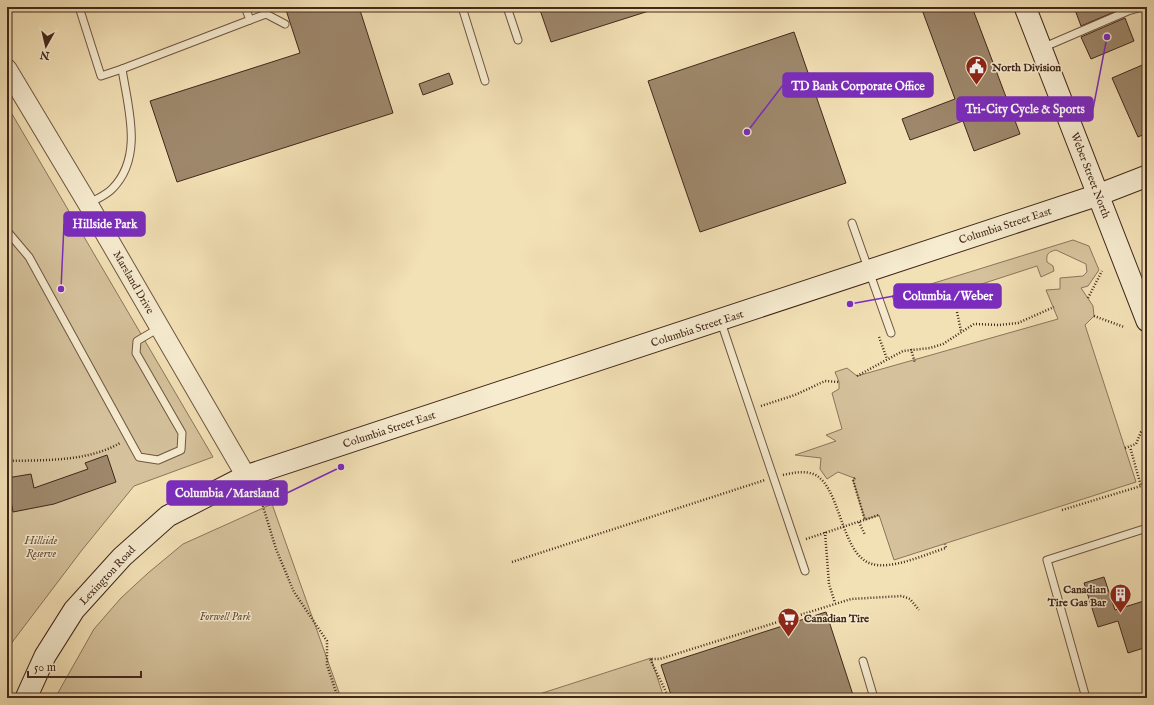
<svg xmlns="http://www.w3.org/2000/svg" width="1154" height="705" font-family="'IM FELL English',serif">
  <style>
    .green { fill: #d5c29c; stroke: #8c755c }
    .building { fill: #9e886c; stroke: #42281b }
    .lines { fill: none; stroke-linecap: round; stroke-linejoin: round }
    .service-casing { stroke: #6e5642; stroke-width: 9 }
    .tertiary-casing { stroke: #6e5642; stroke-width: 21 }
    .secondary-casing { stroke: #42281b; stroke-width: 23 }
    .path { stroke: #42281b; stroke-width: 2.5; stroke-dasharray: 1 2; stroke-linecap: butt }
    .service { stroke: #f7ecd0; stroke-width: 7 }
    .tertiary { stroke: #f7ecd0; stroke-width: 19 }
    .secondary { stroke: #f7ecd0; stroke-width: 21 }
    .labels { text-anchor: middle; stroke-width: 3; stroke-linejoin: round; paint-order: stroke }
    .poi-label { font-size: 11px; font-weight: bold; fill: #42281b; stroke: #f7ecd0; text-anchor: start }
    .street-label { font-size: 11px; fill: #42281b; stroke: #f7ecd0 }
    .park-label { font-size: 11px; font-style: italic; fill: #674e3b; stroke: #f7ecd0 }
    .leader { fill: none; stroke: #7b2cbf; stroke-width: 1.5 }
    .callout-dot { fill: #7b2cbf; stroke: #f7ecd0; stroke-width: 1.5 }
    .callout { fill: #7b2cbf; stroke: #7b2cbf; stroke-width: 1.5 }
    .callout-label { font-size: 12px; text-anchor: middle; font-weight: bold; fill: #fff }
  </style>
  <rect width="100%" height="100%" fill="#f3e1b6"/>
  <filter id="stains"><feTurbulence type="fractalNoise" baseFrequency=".005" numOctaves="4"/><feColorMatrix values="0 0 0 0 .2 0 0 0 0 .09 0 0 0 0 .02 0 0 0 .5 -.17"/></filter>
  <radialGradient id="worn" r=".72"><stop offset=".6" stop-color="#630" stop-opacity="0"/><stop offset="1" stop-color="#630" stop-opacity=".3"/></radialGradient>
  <g class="green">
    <path d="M12,114l201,343 -79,29 -52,64 -75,99v-528z"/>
    <path d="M1073,240l16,6 10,24 -11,16 -7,2 12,18 1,10 -9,9 51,157 -242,78 -15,-45 -14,5 -12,-40 1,-2 -16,-6 -11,7 -7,-10 1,-11 -26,-3 41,-14 -10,-6 16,-6 -10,-36 7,-4v-7l-4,-10 12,-4 10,8 201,-57 -12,-29 14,-1v-11l23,-2 4,-4 -1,-8 -30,-14c-8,2 -10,4 -9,12l6,4 1,5 -13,6 -4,-11 -80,26 -3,-6 -7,-1 -38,15 -8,-1 -7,2 -2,-5z"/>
    <path d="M272,504l69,194h-286l39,-69 27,-31 27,-25 35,-29z"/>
    <path d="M651,658l13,40h-137z"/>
  </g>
  <g class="building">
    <path d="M285,7h74l34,106 -216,69 -27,-81 150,-48z"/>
    <path d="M539,7h112l1,3 -101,32z"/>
    <path d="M921,7h51l48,127 -46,17 -11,-30 -53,19 -8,-21 53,-20z"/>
    <path d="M1074,7h46l1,2 -40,17z"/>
    <path d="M1125,18l9,23 -43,18 -10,-22z"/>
    <path d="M794,32l52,151 -146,49 -52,-151z"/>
    <path d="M1147,63v70l-9,4 -26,-59z"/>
    <path d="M449,73l4,11 -30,11 -4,-11z"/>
    <path d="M107,455l9,27 -62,22 -41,8 -6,-34 24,-4 3,14 54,-19 -3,-6z"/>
    <path d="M1104,577l11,33 32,-10v47l-19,6 -10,-32 -20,6 -14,-44z"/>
    <path d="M826,612l28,86h-182l-11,-33z"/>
  </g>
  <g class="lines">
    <defs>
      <g id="service">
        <path d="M79,7l22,69 21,-7"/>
        <path d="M462,7l23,74"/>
        <path d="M507,7l11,33"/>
        <path d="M250,20l16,-6 19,10"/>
        <path d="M1042,48l86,-37 14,-4"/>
        <path d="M88,204c8,-5 17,-8 24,-15 32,-32 16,-81 10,-120l128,-49 -5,-13"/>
        <path d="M852,223l39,110"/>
        <path d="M7,231l22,26 110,200 19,3 23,-10 1,-17 -46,-80 1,-12 22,-13"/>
        <path d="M721,322l84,249"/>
        <path d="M863,661l11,37"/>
        <path d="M1086,698l-39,-138 100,-32"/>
      </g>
      <path id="tertiary" d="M7,69l81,135 158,272"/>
      <g id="secondary">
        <path d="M1025,7l122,314"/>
        <path d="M26,698l19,-42 29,-46 48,-53 46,-41 78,-40 852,-281 49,-19"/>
      </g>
    </defs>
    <use href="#service" class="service-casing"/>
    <use href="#tertiary" class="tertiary-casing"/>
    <use href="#secondary" class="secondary-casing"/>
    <g class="path">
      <path d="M1088,298l14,-27"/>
      <path d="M957,312l4,19"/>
      <path d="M1094,316l30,11"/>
      <path d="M879,337l8,22"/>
      <path d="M911,349l4,14"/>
      <path d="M857,376l46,-25 27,-3 13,-4 31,-20 25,1 19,-2 36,-16"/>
      <path d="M761,406l34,-11 30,-14 14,1"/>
      <path d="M1125,448l11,-4 5,-12 6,-4"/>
      <path d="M7,461c37,-1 80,1 113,-18"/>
      <path d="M783,475c9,-2 18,-4 27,-2 31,6 29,82 62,91 20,6 54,-10 74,-16l-1,-4"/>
      <path d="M855,478l-2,2 12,40"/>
      <path d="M262,503l14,46 18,43 33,49v24l11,33"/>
      <path d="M1062,510l79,-24 -11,-39"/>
      <path d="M859,522l6,13"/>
      <path d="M825,532l4,52 6,19"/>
      <path d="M806,539l73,-24"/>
      <path d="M512,562l253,-82"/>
      <path d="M669,698l-19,-39h10l191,-60 51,-3 8,3 9,11"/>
    </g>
    <use href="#service" class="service"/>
    <use href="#tertiary" class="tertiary"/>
    <use href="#secondary" class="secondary"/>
  </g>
  <defs>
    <symbol id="civic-pin" viewBox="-11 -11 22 30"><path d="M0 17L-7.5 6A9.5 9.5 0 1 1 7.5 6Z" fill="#8f2418" stroke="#f7ecd0"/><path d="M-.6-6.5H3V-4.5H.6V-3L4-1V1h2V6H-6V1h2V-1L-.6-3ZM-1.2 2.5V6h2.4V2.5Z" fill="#fff"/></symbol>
    <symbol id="building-pin" viewBox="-11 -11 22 30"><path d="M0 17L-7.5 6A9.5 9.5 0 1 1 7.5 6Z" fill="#8f2418" stroke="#f7ecd0"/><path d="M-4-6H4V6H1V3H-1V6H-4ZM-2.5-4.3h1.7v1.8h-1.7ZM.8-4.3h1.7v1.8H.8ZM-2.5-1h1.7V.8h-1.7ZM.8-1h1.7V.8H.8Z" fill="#fff"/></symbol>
    <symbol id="supermarket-pin" viewBox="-11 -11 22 30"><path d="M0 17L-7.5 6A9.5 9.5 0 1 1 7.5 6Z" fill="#8f2418" stroke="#f7ecd0"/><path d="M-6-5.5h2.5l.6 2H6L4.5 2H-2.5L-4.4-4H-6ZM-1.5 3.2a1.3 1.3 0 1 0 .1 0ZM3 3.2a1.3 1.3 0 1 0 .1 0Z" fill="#fff"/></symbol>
  </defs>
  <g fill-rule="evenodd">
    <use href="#civic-pin" x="964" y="54" width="25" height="34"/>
    <use href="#building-pin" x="1108" y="582" width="25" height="34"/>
    <use href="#supermarket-pin" x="776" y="606" width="25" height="34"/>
  </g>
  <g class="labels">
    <g class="poi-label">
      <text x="992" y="71">North Division</text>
      <text x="1106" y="593" text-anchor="end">Canadian<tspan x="1106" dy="13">Tire Gas Bar</tspan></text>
      <text x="804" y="622">Canadian Tire</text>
    </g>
    <g class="street-label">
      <text transform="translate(1091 175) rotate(69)" y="4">Weber Street North</text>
      <text transform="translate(1005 225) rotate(-18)" y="4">Columbia Street East</text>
      <text transform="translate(134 282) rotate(60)" y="4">Marsland Drive</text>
      <text transform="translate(697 328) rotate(-18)" y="4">Columbia Street East</text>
      <text transform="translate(389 429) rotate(-18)" y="4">Columbia Street East</text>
      <text transform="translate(107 575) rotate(-47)" y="4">Lexington Road</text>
    </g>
    <g class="park-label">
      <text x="41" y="544">Hillside<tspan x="41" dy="13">Reserve</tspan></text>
      <text x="225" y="620">Forwell Park</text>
    </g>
  </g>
  <path class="leader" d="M747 132L783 85M1107 37L1093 109M61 289L64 224M850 304L894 296M341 467L287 493"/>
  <g class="callout-dot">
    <circle cx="747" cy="132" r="4"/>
    <circle cx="1107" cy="37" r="4"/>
    <circle cx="61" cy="289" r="4"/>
    <circle cx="850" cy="304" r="4"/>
    <circle cx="341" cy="467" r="4"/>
  </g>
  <g class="callout">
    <rect x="783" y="73" width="150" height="24" rx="4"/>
    <rect x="957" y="97" width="136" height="24" rx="4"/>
    <rect x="64" y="212" width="81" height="24" rx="4"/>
    <rect x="894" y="284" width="107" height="24" rx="4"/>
    <rect x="167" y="481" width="120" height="24" rx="4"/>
  </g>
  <g class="callout-label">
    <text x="858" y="90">TD Bank Corporate Office</text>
    <text x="1025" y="113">Tri-City Cycle &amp; Sports</text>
    <text x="105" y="228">Hillside Park</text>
    <text x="948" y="300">Columbia / Weber</text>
    <text x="227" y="497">Columbia / Marsland</text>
  </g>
  <rect width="1154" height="705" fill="none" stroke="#f3e1b6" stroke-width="24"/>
  <rect x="8" y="8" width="1138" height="689" fill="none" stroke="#42281b" stroke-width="2"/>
  <rect x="12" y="12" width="1130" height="681" fill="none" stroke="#42281b"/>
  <g transform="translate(46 46) rotate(188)" stroke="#f7ecd0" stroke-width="3" paint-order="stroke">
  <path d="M0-3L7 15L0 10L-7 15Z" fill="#42281b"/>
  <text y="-6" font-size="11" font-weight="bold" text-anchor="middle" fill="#42281b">N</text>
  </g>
  <path d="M28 671v6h113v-6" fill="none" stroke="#42281b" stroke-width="2"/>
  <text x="34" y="671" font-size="12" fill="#42281b" stroke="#f7ecd0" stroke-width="3" paint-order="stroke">50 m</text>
  <rect width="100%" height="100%" filter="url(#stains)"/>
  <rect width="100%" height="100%" fill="url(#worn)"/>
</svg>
